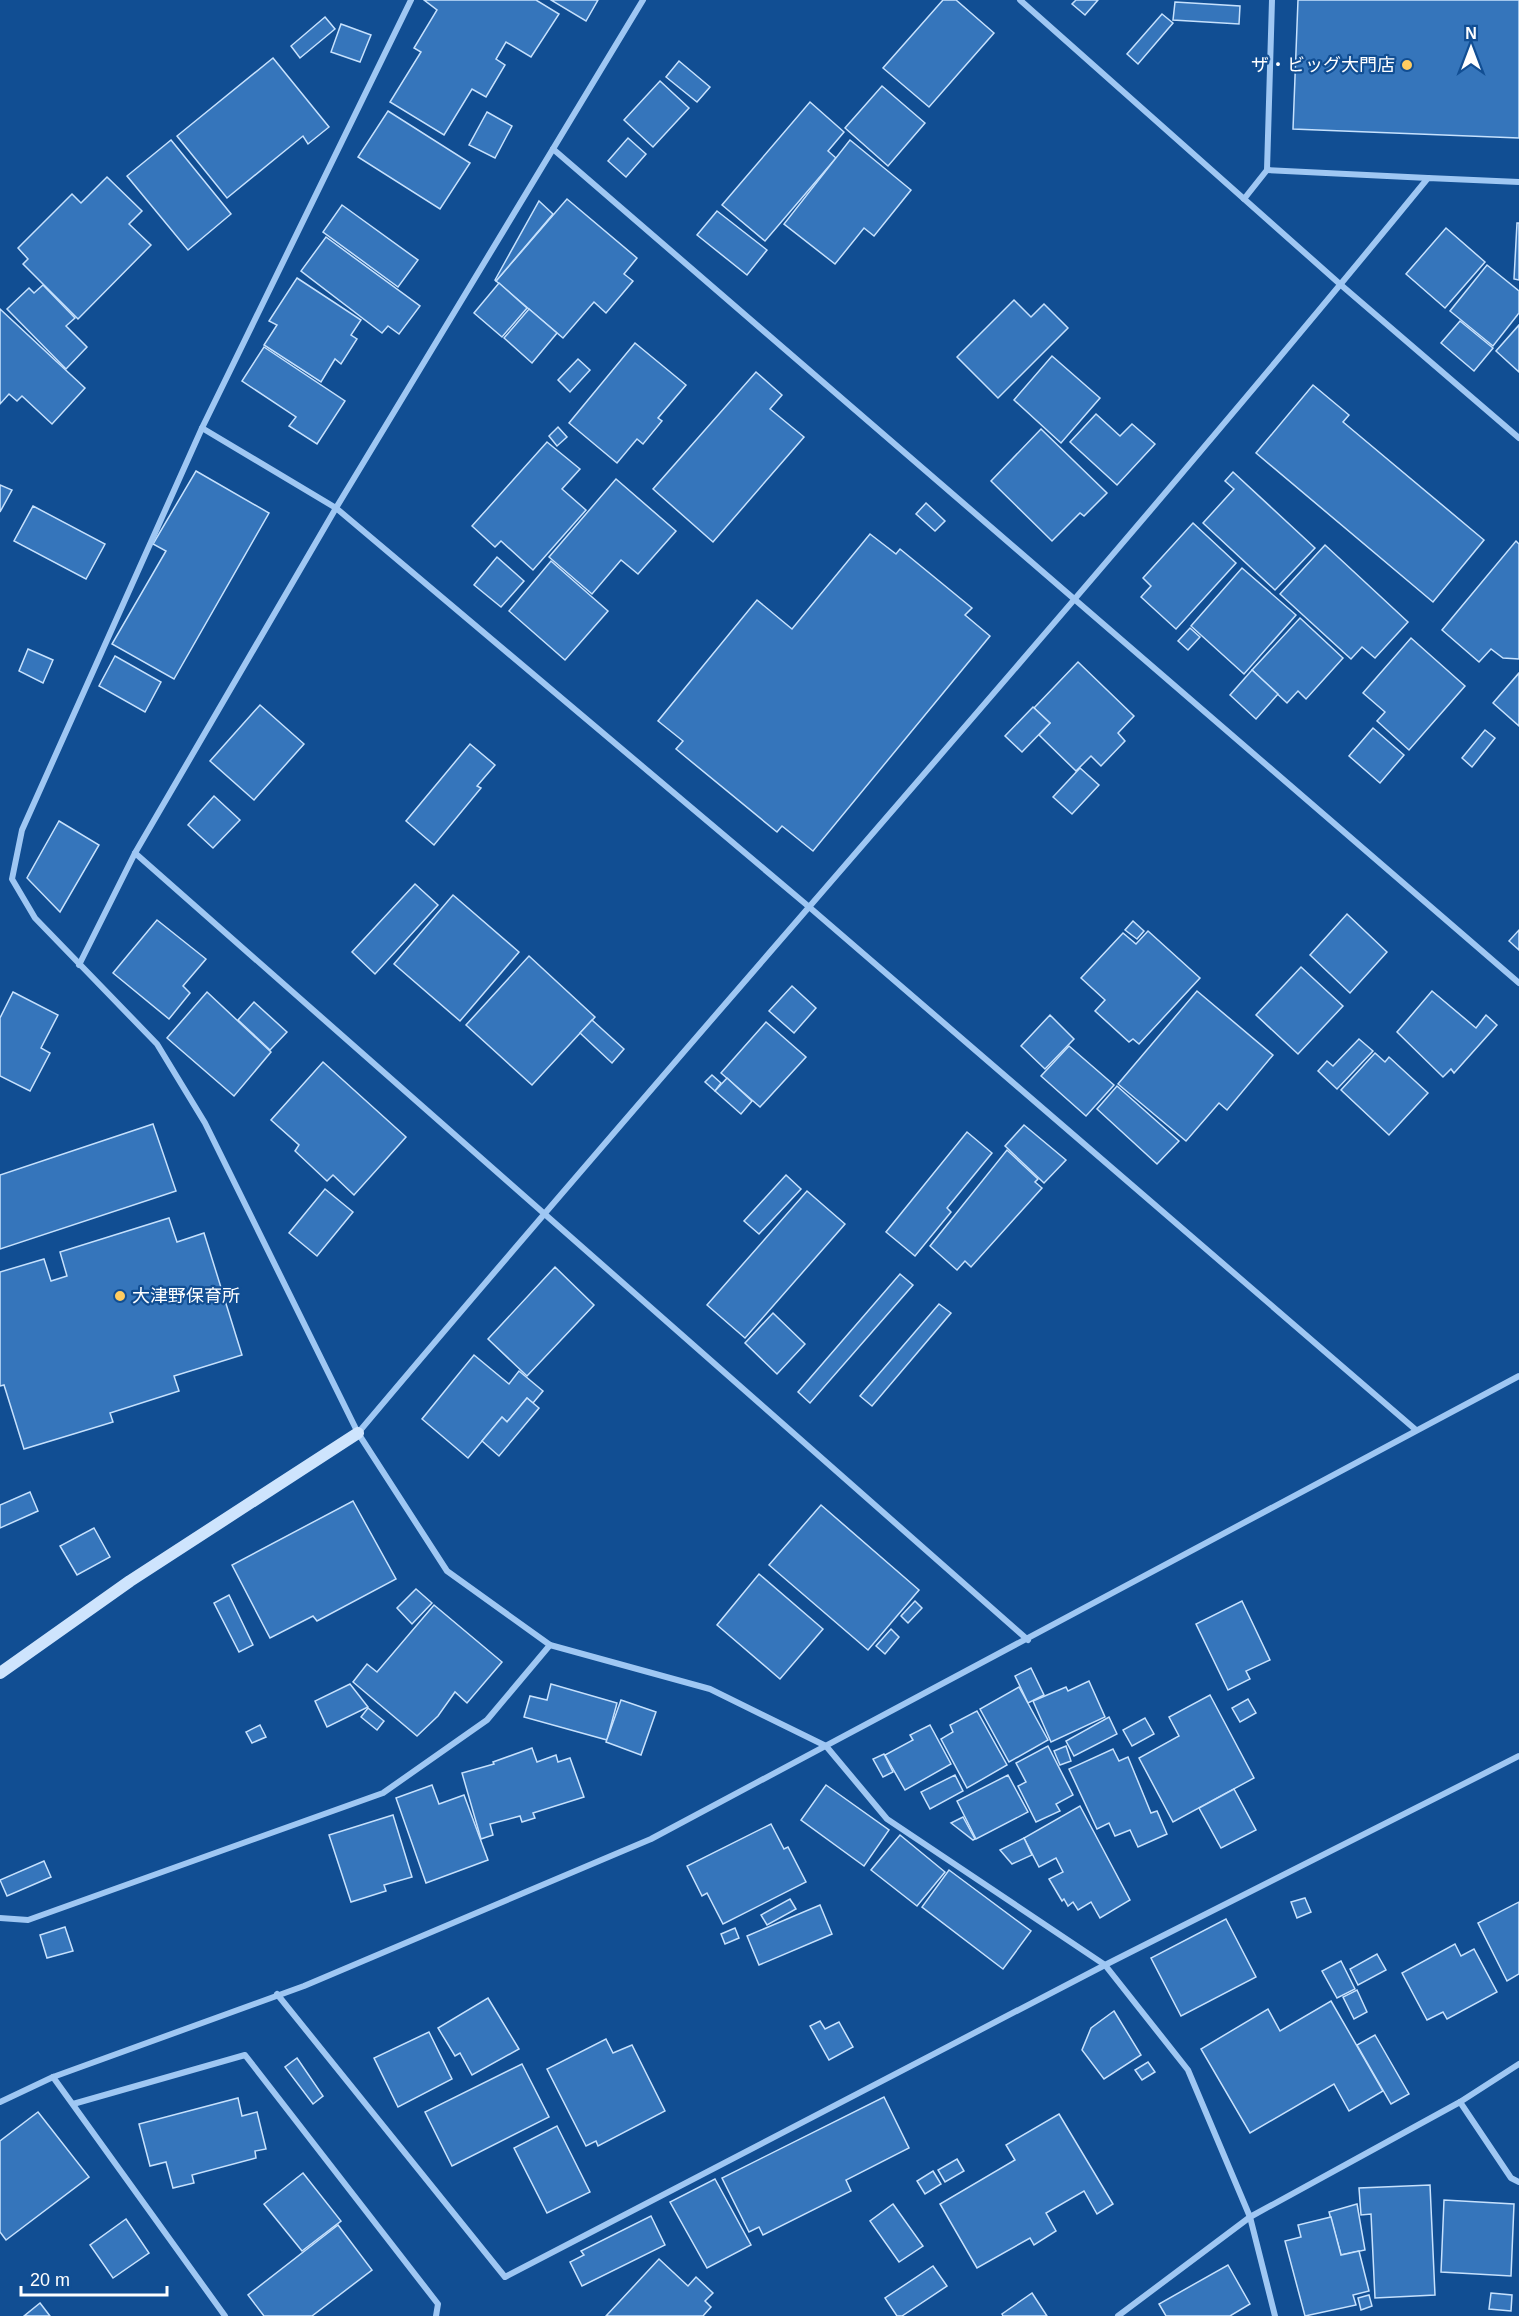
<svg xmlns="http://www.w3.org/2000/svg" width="1519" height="2316" font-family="Arial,'Noto Sans JP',sans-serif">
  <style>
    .building { fill: #3575bb; stroke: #c6e1fd; stroke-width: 1.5 }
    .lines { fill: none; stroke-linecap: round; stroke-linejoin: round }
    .street { stroke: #9fc7f3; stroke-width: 6 }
    .secondary { stroke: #cee4fd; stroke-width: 12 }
    .poi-dot { fill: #ffcc60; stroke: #114e93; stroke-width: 2 }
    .labels { text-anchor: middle; stroke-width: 4.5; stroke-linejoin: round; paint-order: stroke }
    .poi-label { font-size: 18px; fill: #fff; stroke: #114e93; text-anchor: end }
  </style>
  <rect width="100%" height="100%" fill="#114e93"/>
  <g class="building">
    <path d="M424,0h112l23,14 -28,43 -25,-15 -10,17 9,6 -19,32 -14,-8 -28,46 -54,-33 31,-50 -7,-4 23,-38z"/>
    <path d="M551,0h47l-12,21z"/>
    <path d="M943,0h13l38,33 -65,74 -46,-39z"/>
    <path d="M1076,0h22l-13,15 -13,-11z"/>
    <path d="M1298,0h221v138l-226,-9z"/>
    <path d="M1175,2l65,4 -1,18 -66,-4z"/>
    <path d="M1162,14l11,9 -35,41 -11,-10z"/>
    <path d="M325,17l10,12 -35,29 -9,-12z"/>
    <path d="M341,24l30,11 -11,27 -29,-10z"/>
    <path d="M273,58l56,69 -21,17 -5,-8 -76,62 -50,-62z"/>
    <path d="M679,61l31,26 -13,15 -31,-25z"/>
    <path d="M660,81l29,27 -36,39 -29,-27z"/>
    <path d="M882,86l43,37 -37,43 -43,-38z"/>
    <path d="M810,102l34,30 -16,19 8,7 -71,83 -43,-36z"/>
    <path d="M388,111l82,52 -30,46 -82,-52z"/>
    <path d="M487,112l25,14 -17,32 -26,-13z"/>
    <path d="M628,138l18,16 -20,23 -18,-16z"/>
    <path d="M171,140l60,74 -43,36 -61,-74z"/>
    <path d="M850,140l61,50 -37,46 -10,-8 -29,36 -51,-40z"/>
    <path d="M107,177l35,34 -13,13 22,21 -73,74 -55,-55 5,-5 -10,-11 54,-54 9,9z"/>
    <path d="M567,199l70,59 -13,16 9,7 -27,32 -12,-11 -31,36 -67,-57z"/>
    <path d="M539,201l14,13 -57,67 -1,-1z"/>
    <path d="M342,205l76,55 -20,27 -75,-55z"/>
    <path d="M717,211l50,39 -20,25 -50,-40z"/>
    <path d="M1517,223h2v57l-5,-1z"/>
    <path d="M1446,228l39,34 -40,46 -39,-34z"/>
    <path d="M326,237l94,69 -21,28 -11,-8 -6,7 -81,-62z"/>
    <path d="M1487,265l32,26v22l-26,33 -43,-35z"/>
    <path d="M297,278l64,42 -10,15 6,4 -16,25 -6,-5 -14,23 -57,-37 13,-20 -8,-4z"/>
    <path d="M499,283l28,25 -25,29 -28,-24z"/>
    <path d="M43,285l32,33 -9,8 21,21 -21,22 -59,-60 22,-21 5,5z"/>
    <path d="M1014,300l17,17 13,-13 24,24 -70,70 -41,-41z"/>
    <path d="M0,309l85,79 -33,36 -30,-28 -5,5 -8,-7 -9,10z"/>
    <path d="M529,309l28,24 -25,30 -28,-25z"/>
    <path d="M1460,321l33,27 -19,23 -33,-28z"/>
    <path d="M1519,325v47l-23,-21z"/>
    <path d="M635,343l51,42 -28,33 4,3 -19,23 -6,-5 -20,24 -48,-40z"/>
    <path d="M264,347l81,54 -28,43 -28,-18 7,-9 -54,-36z"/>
    <path d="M1052,356l48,42 -39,45 -47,-43z"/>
    <path d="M578,359l12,11 -20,22 -12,-12z"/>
    <path d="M756,372l26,23 -12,14 34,28 -91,105 -60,-53z"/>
    <path d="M1313,385l36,30 -6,7 141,118 -51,62 -177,-149z"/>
    <path d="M1096,414l24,22 12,-12 23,20 -38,41 -47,-43z"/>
    <path d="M558,427l9,10 -10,9 -8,-10z"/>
    <path d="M1041,429l66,64 -23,23 -4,-3 -28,28 -61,-60z"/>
    <path d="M547,442l33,27 -18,20 24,21 -53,60 -32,-29 -6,6 -23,-21z"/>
    <path d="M196,471l73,42 -95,166 -62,-35 54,-93 -13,-7z"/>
    <path d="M1233,472l82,76 -40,42 -72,-67 31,-34 -9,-8z"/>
    <path d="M616,479l60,52 -38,43 -17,-14 -29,34 -43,-37z"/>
    <path d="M0,485l12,5 -12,22z"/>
    <path d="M926,503l19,18 -10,10 -19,-17z"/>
    <path d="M33,506l72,38 -19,35 -72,-38z"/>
    <path d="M1193,523l43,40 -60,66 -35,-32 10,-11 -8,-8z"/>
    <path d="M870,534l26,20 4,-5 72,59 -7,7 25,21 -177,215 -31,-25 -5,6 -101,-83 7,-8 -25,-20 99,-121 35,29z"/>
    <path d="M1516,541l3,3v115l-16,-1 -12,-9 -12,13 -37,-32z"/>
    <path d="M1325,545l83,77 -33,36 -13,-11 -11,12 -71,-65z"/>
    <path d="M497,557l27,24 -23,26 -27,-22z"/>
    <path d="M551,561l57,50 -43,49 -56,-49z"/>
    <path d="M1242,568l54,47 -52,59 -53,-48z"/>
    <path d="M1300,618l43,40 -37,41 -8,-8 -11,12 -35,-33z"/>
    <path d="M1190,628l10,9 -12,13 -10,-9z"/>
    <path d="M1411,638l54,48 -56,64 -32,-29 8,-9 -22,-19z"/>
    <path d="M28,649l25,11 -10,23 -24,-12z"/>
    <path d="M115,656l46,26 -16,30 -46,-26z"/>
    <path d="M1078,662l56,54 -16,17 7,8 -24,25 -10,-10 -15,15 -37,-36 11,-12 -16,-15z"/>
    <path d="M1252,670l26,24 -22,25 -26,-24z"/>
    <path d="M1519,673v53l-26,-23z"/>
    <path d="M260,705l44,39 -50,56 -44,-39z"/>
    <path d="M1033,707l17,16 -28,29 -17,-16z"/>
    <path d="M1373,728l31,27 -24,28 -31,-27z"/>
    <path d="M1485,730l10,8 -23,29 -10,-9z"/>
    <path d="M470,744l25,21 -18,21 4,2 -47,57 -28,-24z"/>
    <path d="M1080,768l19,17 -27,29 -19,-17z"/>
    <path d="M214,796l26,24 -27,28 -25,-23z"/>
    <path d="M59,821l40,24 -39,67 -33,-34z"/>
    <path d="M415,884l23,21 -63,69 -23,-22z"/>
    <path d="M453,895l66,57 -59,69 -66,-57z"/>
    <path d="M1347,914l40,38 -37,41 -40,-38z"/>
    <path d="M157,920l49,39 -23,27 7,7 -21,26 -56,-46z"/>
    <path d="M1133,921l11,10 -7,8 -12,-9z"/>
    <path d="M1519,930v20l-10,-9z"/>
    <path d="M1148,931l52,47 -61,66 -6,-5 -4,3 -34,-31 10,-11 -24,-22 42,-45 13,11z"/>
    <path d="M529,956l66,61 -63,68 -66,-60z"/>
    <path d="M1301,967l42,39 -45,48 -42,-39z"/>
    <path d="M792,986l24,22 -22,25 -25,-22z"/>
    <path d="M1197,991l76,64 -46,55 -8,-7 -33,38 -68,-57z"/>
    <path d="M1432,991l44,37 10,-13 11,10 -43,48 -3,-4 -8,8 -46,-45z"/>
    <path d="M13,992l45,23 -17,33 9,5 -20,38 -30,-15v-58z"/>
    <path d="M207,992l64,60 -37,44 -67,-58z"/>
    <path d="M254,1002l33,30 -17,18 -32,-30z"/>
    <path d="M1050,1015l24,24 -29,30 -24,-23z"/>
    <path d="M592,1020l32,29 -12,14 -32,-30z"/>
    <path d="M766,1022l40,35 -46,50 -39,-34z"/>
    <path d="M1359,1039l14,12 -36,38 -19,-18 9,-10 6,5z"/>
    <path d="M1069,1046l45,39 -28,31 -45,-40z"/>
    <path d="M1375,1053l10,9 4,-5 39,36 -39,42 -48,-45z"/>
    <path d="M323,1062l83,75 -52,58 -21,-20 -6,6 -32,-30 4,-6 -28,-25z"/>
    <path d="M712,1075l9,8 -6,8 -10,-9z"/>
    <path d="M727,1078l25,23 -11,13 -26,-23z"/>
    <path d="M1117,1086l62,55 -22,23 -60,-55z"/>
    <path d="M153,1124l23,67 -176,58v-74z"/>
    <path d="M1024,1125l42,35 -22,23 -39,-37z"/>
    <path d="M967,1132l25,21 -45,55 4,4 -36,44 -29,-24z"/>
    <path d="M1007,1150l31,29 -3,3 7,6 -71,79 -6,-6 -8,9 -27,-24z"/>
    <path d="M786,1175l15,14 -42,45 -15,-13z"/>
    <path d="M325,1189l28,23 -36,44 -28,-23z"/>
    <path d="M807,1191l38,33 -100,114 -38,-33z"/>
    <path d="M169,1218l8,24 27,-9 38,122 -68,21 5,15 -69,22 3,9 -89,27 -20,-64 -4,1v-114l44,-13 7,22 16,-5 -7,-24z"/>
    <path d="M555,1267l39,38 -67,71 -39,-37z"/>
    <path d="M900,1274l13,11 -103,118 -12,-11z"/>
    <path d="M939,1304l12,9 -79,93 -12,-10z"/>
    <path d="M773,1313l32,31 -28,30 -32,-31z"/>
    <path d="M474,1355l35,29 10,-13 24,20 -10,12 -6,-5 -20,24 -5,-5 -34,41 -46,-39z"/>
    <path d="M527,1398l12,10 -40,48 -17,-15 20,-24 5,5z"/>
    <path d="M30,1492l8,19 -38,17v-23z"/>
    <path d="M353,1501l43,78 -79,42 -4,-5 -43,22 -38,-73z"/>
    <path d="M821,1505l98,85 -51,60 -99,-85z"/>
    <path d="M94,1528l16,29 -33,18 -17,-29z"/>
    <path d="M759,1574l64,55 -43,50 -63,-54z"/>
    <path d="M416,1589l16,14 -20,21 -15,-16z"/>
    <path d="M229,1595l24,50 -14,7 -25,-49z"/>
    <path d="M915,1601l7,7 -14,15 -7,-7z"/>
    <path d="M1242,1601l28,59 -24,11 4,8 -22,11 -32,-66z"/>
    <path d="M434,1605l68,57 -35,41 -12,-11 -17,24 -21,20 -64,-54 14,-18 10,8z"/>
    <path d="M891,1629l8,8 -14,17 -9,-8z"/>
    <path d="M1031,1668l13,27 -16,8 -13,-27z"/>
    <path d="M1089,1681l16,36 -54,25 -18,-41 33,-14 2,4z"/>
    <path d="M350,1684l18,23 -41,20 -12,-26z"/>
    <path d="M551,1684l66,19 -10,37 -83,-23 6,-21 17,4z"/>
    <path d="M1019,1687l29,53 -39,22 -29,-53z"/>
    <path d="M1210,1695l44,83 -81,44 -34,-64 40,-22 -10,-19z"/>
    <path d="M1248,1699l8,14 -16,9 -8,-14z"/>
    <path d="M621,1700l35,12 -15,43 -35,-13z"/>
    <path d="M368,1708l16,13 -7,9 -16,-13z"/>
    <path d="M977,1711l30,54 -40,23 -26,-49 12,-7 -3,-7z"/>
    <path d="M1109,1717l8,17 -43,22 -8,-15z"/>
    <path d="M1145,1718l9,16 -22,12 -9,-16z"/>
    <path d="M260,1725l6,12 -14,6 -6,-11z"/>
    <path d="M930,1725l21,39 -46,26 -20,-35 28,-15 -3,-5z"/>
    <path d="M1048,1746l25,49 -17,9 4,7 -24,11 -18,-36 8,-4 -10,-19z"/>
    <path d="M1066,1746l5,15 -11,4 -6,-14z"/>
    <path d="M532,1748l5,14 19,-7 2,7 12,-4 14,39 -51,16 2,5 -13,4 -2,-6 -30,8 3,11 -12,4 -19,-66 32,-9 -1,-2z"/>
    <path d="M1113,1749l6,12 9,-4 23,56 6,-2 10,23 -29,13 -8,-17 -15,6 -6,-13 -12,6 -28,-60z"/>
    <path d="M884,1754l9,18 -10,5 -10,-18z"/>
    <path d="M955,1775l8,16 -33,18 -9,-17z"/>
    <path d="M1008,1775l20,37 -52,27 -19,-38z"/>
    <path d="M432,1785l7,19 25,-9 24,65 -62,23 -30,-85z"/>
    <path d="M826,1785l63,45 -25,36 -63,-46z"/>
    <path d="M1234,1789l22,41 -35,18 -22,-40z"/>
    <path d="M1080,1806l50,94 -30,18 -9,-16 -13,8 -5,-8 -5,4 -4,-7 -2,2 -13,-22 14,-7 -7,-14 -17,9 -15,-29z"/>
    <path d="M393,1815l19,62 -28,8 2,6 -35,11 -22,-67z"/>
    <path d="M963,1817l12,22 -2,1 -22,-17z"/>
    <path d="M771,1824l13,25 4,-2 18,35 -83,42 -16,-31 -5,3 -15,-30z"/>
    <path d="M900,1835l45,37 -28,34 -46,-36z"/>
    <path d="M1024,1838l8,17 -20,9 -12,-14z"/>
    <path d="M44,1861l7,16 -44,19 -7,-16z"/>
    <path d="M949,1870l82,61 -28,38 -81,-62z"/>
    <path d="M1305,1898l6,14 -14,6 -6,-16z"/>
    <path d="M790,1899l6,10 -29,16 -6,-10z"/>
    <path d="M1519,1902v72l-12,7 -29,-58z"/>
    <path d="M820,1905l12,29 -73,31 -12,-29z"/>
    <path d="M1226,1919l30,58 -75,39 -30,-58z"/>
    <path d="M65,1927l8,24 -26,7 -7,-23z"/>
    <path d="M735,1928l4,10 -14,6 -4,-10z"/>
    <path d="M1455,1944l6,12 13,-7 23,43 -50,27 -4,-7 -16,8 -25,-47z"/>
    <path d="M1377,1954l9,16 -28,15 -8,-16z"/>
    <path d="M1341,1961l14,28 -18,9 -15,-27z"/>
    <path d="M1357,1990l10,22 -13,7 -11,-22z"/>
    <path d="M488,1998l31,51 -47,26 -12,-22 -5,3 -17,-28z"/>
    <path d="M1331,2001l52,90 -34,20 -15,-27 -84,49 -49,-84 67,-40 12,22z"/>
    <path d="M1114,2011l27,44 -37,24 -22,-29 9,-22z"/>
    <path d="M820,2021l5,8 14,-7 14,25 -24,13 -19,-34z"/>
    <path d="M429,2032l23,47 -54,28 -24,-49z"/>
    <path d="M1375,2035l34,59 -18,10 -34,-59z"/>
    <path d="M606,2039l7,14 19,-8 33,66 -67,35 -2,-5 -10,5 -39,-77z"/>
    <path d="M297,2058l26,38 -10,8 -28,-37z"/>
    <path d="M1148,2062l7,10 -13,8 -7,-10z"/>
    <path d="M522,2064l27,53 -97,49 -27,-54z"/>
    <path d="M884,2097l25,51 -63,32 5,11 -88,44 -4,-8 -10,5 -27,-54z"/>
    <path d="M238,2098l4,18 15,-4 9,37 -11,2 1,7 -64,17 2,8 -21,5 -7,-26 -16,4 -11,-42z"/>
    <path d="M38,2112l51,65 -83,63 -6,-8v-91z"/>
    <path d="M1059,2114l54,90 -16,10 -13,-23 -38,22 10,18 -22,14 -4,-7 -53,30 -37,-64 75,-44 -9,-15z"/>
    <path d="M557,2126l33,66 -43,21 -33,-65z"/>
    <path d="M957,2159l7,12 -19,11 -7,-12z"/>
    <path d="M933,2171l8,13 -16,10 -8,-13z"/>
    <path d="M303,2173l38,48 -39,30 -38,-47z"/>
    <path d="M715,2179l36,66 -44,23 -37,-66z"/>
    <path d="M1430,2185l5,110 -60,3 -4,-84 -10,1 -2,-27z"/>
    <path d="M1444,2200l70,4 -3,72 -70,-4z"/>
    <path d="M893,2204l30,42 -24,16 -29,-41z"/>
    <path d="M1357,2204l8,46 -24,5 -12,-43z"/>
    <path d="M651,2216l14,29 -83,41 -12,-24 14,-7 -3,-4z"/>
    <path d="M1331,2217l10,38 18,-4 10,40 -16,4 3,10 -51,11 -20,-75 16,-4 -3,-12z"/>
    <path d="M126,2219l23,34 -36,25 -23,-33z"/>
    <path d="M338,2225l34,45 -60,46h-48l-16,-21z"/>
    <path d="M659,2259l29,27 8,-9 17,16 -8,8 6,6 -8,9h-97z"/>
    <path d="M1228,2265l22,39 -20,12h-64l-7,-12z"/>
    <path d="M933,2266l14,20 -45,30h-5l-12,-18z"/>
    <path d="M1032,2293l15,23h-44l-1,-2z"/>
    <path d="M1491,2293l21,2 -1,16 -22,-2z"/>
    <path d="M1369,2295l3,11 -11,4 -3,-12z"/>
    <path d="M40,2303l10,13h-26z"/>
  </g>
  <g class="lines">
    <g class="street">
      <path d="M411,0l-209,428 -180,402 -10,49 23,39 122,126 48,79 153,310 89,138 103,74 160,44 116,57 61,73 218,146 83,105 62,147 25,99"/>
      <path d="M1020,0l321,285 178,153"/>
      <path d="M553,149l966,834"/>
      <path d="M1267,170l161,8"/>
      <path d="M1244,199l23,-29 5,-170"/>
      <path d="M202,428l134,80 472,398 608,524"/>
      <path d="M135,853l893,787"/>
      <path d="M79,965l56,-112 201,-345 307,-508"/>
      <path d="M358,1433c354,-421 722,-829 1070,-1255l91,4"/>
      <path d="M0,1918l28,2 355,-127 104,-73 63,-75"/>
      <path d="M277,1994l228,283 600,-312 414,-209"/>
      <path d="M53,2077l172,239"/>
      <path d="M0,2102l53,-25 251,-91 347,-147 868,-463"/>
      <path d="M1460,2102l51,76 8,4"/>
      <path d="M73,2104l172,-49 193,249 -2,12"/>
      <path d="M1118,2316l132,-99 210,-115 59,-38"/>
    </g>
    <path class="secondary" d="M0,1673l130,-92 228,-148"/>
  </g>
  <g class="poi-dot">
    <circle cx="1407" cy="65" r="6"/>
    <circle cx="120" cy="1296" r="6"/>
  </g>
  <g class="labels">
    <g class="poi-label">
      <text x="1395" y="71">ザ・ビッグ大門店</text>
      <text x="132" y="1302" text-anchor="start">大津野保育所</text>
    </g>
  </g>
  <g transform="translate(1471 48)" stroke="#114e93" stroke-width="4.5" paint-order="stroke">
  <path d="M0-4.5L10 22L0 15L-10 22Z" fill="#ffffff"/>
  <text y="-9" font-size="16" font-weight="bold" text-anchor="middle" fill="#ffffff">N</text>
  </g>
  <path d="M21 2286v9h146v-9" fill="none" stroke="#ffffff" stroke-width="3"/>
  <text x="30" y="2286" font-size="18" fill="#ffffff" stroke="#114e93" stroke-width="4.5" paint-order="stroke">20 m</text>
</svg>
